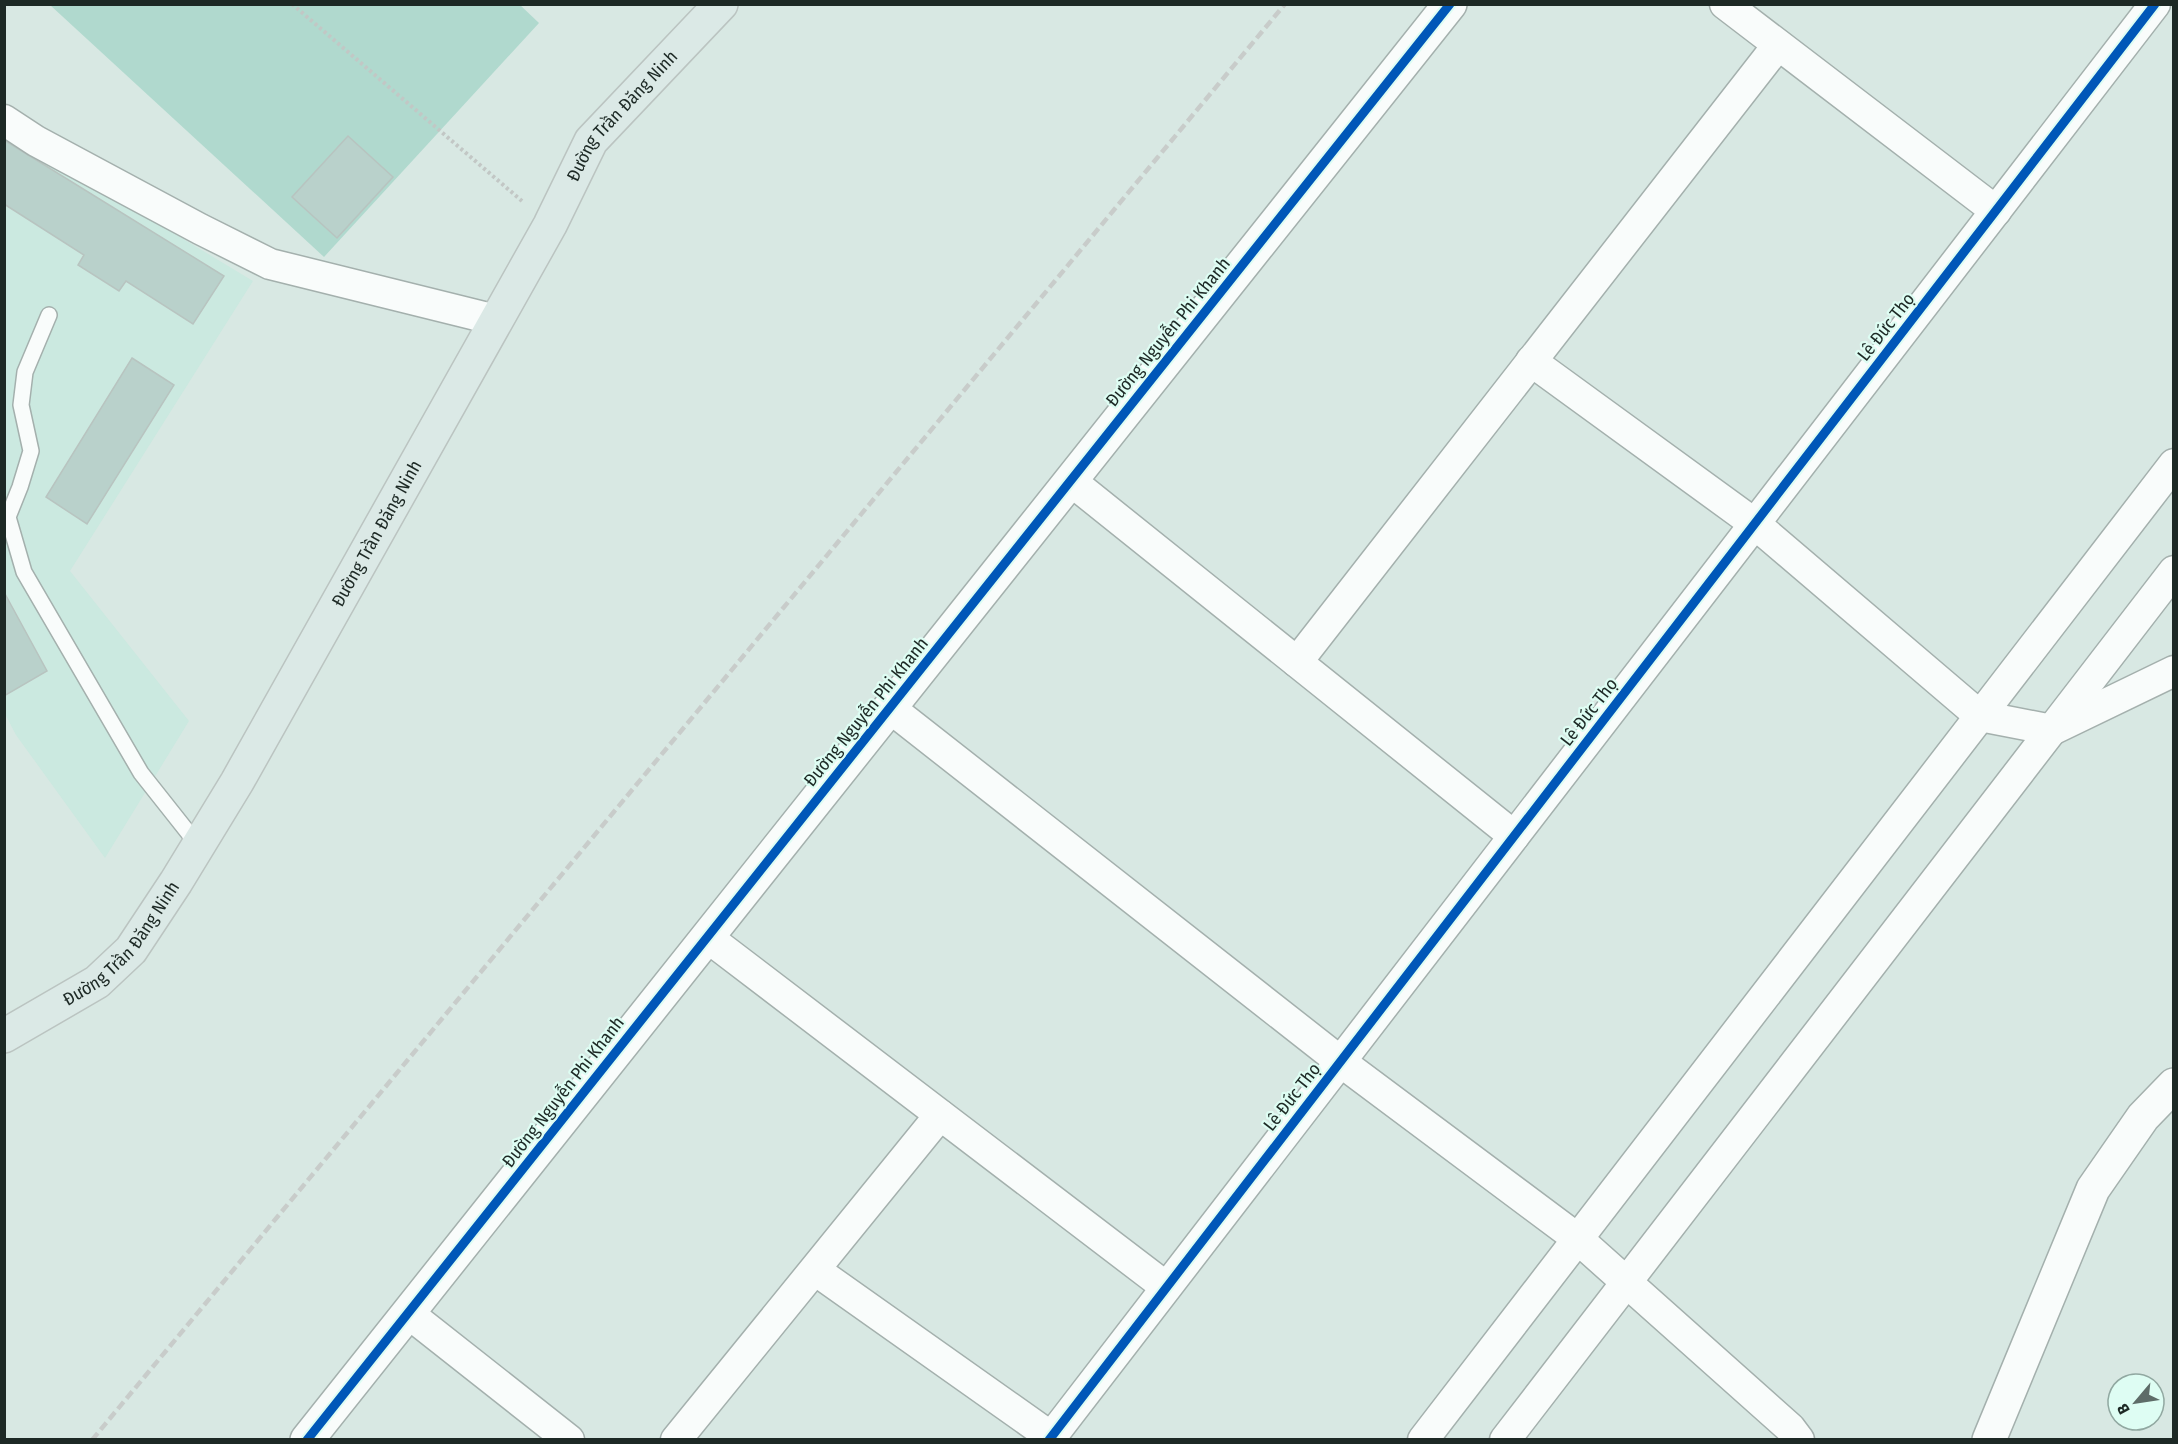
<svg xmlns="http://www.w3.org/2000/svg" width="2178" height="1444" font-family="'Fira Sans Condensed',sans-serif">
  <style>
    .built { fill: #cbe9e0 }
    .green { fill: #b0d9ce }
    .building { fill: #b9d1cb; stroke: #b8c4c0; stroke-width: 1.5 }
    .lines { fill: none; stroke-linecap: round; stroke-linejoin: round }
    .service-casing { stroke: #a4b0ad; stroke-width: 18 }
    .minor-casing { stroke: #a4b0ad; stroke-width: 33 }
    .tertiary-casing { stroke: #a4b0ad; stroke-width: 36 }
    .primary-casing { stroke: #bbc4c1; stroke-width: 36 }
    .path { stroke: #c2c7c5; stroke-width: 4; stroke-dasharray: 3 3; stroke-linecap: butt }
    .service { stroke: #f9fcfb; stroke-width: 15 }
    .minor { stroke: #f9fcfb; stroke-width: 30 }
    .tertiary { stroke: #f9fcfb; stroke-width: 33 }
    .primary { stroke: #dbe9e6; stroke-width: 33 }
    .rail { stroke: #c8ccca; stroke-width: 4.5; stroke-dasharray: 9 4.5; stroke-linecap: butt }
    .cycleway-casing { stroke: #defdf3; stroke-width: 13 }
    .cycleway { stroke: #0057b8; stroke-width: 9 }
    .labels { text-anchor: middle; stroke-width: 4.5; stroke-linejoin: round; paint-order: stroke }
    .street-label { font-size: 18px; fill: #1d2925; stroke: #defdf3 }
  </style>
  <rect width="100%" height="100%" fill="#d8e8e3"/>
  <path class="built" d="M4,131l249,150 -183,290 119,150 -84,137 -89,-123 -11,-21z"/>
  <path class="green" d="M519,4l20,19 -215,234 -274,-252z"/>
  <g class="building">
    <path d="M348,136l45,41 -56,61 -45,-41z"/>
    <path d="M4,140l220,136 -31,48 -67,-43 -7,10 -41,-26 6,-10 -80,-51z"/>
    <path d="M132,358l42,27 -87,139 -41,-27z"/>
    <path d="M4,592l43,79 -43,25z"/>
  </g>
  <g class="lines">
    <defs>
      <path id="service" d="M49,315l-24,57 -4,33 10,46 -11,36 -12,30 16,55 117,201 57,72"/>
      <g id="minor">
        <path d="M1725,4l271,207"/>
        <path d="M4,120l32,21 164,88 70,35 226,56"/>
        <path d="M1531,361l224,163 225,192 72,14 122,-59"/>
        <path d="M1071,481l443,355"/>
        <path d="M1297,662l481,-617"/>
        <path d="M890,708l451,354 237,177 212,189 9,12"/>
        <path d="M707,937l459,350"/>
        <path d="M815,1270l236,167"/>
        <path d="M408,1313l161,127"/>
        <path d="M676,1440l264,-325"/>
        <path d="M1049,1440l1106,-1436"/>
        <path d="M1423,1440l751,-976"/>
        <path d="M1505,1440l669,-869"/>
      </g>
      <g id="tertiary">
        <path d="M307,1440l1143,-1436"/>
        <path d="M1989,1440l104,-251 50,-72 31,-32"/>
      </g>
      <g id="primary">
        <path id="s1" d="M4,1036l93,-54 34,-32 45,-68 61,-100 313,-557 41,-84 130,-137"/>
      </g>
    </defs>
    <use href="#service" class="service-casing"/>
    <use href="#minor" class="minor-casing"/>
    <use href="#tertiary" class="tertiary-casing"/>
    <use href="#primary" class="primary-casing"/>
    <path class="path" d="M292,4l230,197"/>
    <use href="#service" class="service"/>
    <use href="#minor" class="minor"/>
    <use href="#tertiary" class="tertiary"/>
    <use href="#primary" class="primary"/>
    <path class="rail" d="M92,1440l1193,-1436"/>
    <defs>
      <g id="cycleway">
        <path d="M307,1440l1143,-1436"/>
        <path d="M1049,1440l1106,-1436"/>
      </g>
    </defs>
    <use href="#cycleway" class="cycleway-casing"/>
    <use href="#cycleway" class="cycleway"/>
  </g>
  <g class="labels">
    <g class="street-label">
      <text dy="6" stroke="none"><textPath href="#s1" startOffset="1124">Đường Trần Đăng Ninh</textPath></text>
      <text transform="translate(1886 327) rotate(-52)" y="6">Lê Đức Thọ</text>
      <text transform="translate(1168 332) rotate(-51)" y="6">Đường Nguyễn Phi Khanh</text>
      <text dy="6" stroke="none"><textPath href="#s1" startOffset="638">Đường Trần Đăng Ninh</textPath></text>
      <text transform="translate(866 712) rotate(-51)" y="6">Đường Nguyễn Phi Khanh</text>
      <text transform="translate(1589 712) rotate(-52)" y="6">Lê Đức Thọ</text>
      <text dy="6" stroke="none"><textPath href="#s1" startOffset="152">Đường Trần Đăng Ninh</textPath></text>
      <text transform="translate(563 1092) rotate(-52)" y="6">Đường Nguyễn Phi Khanh</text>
      <text transform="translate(1292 1097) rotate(-52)" y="6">Lê Đức Thọ</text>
    </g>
  </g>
  <rect width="2178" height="1444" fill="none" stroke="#1d2925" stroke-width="12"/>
  <g transform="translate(2136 1402) rotate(241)"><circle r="28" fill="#defdf3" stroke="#91a8a1" stroke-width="1.5"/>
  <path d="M0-4.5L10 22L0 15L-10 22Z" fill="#5e6c68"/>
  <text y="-9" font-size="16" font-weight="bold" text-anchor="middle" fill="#1d2925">B</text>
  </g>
</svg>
